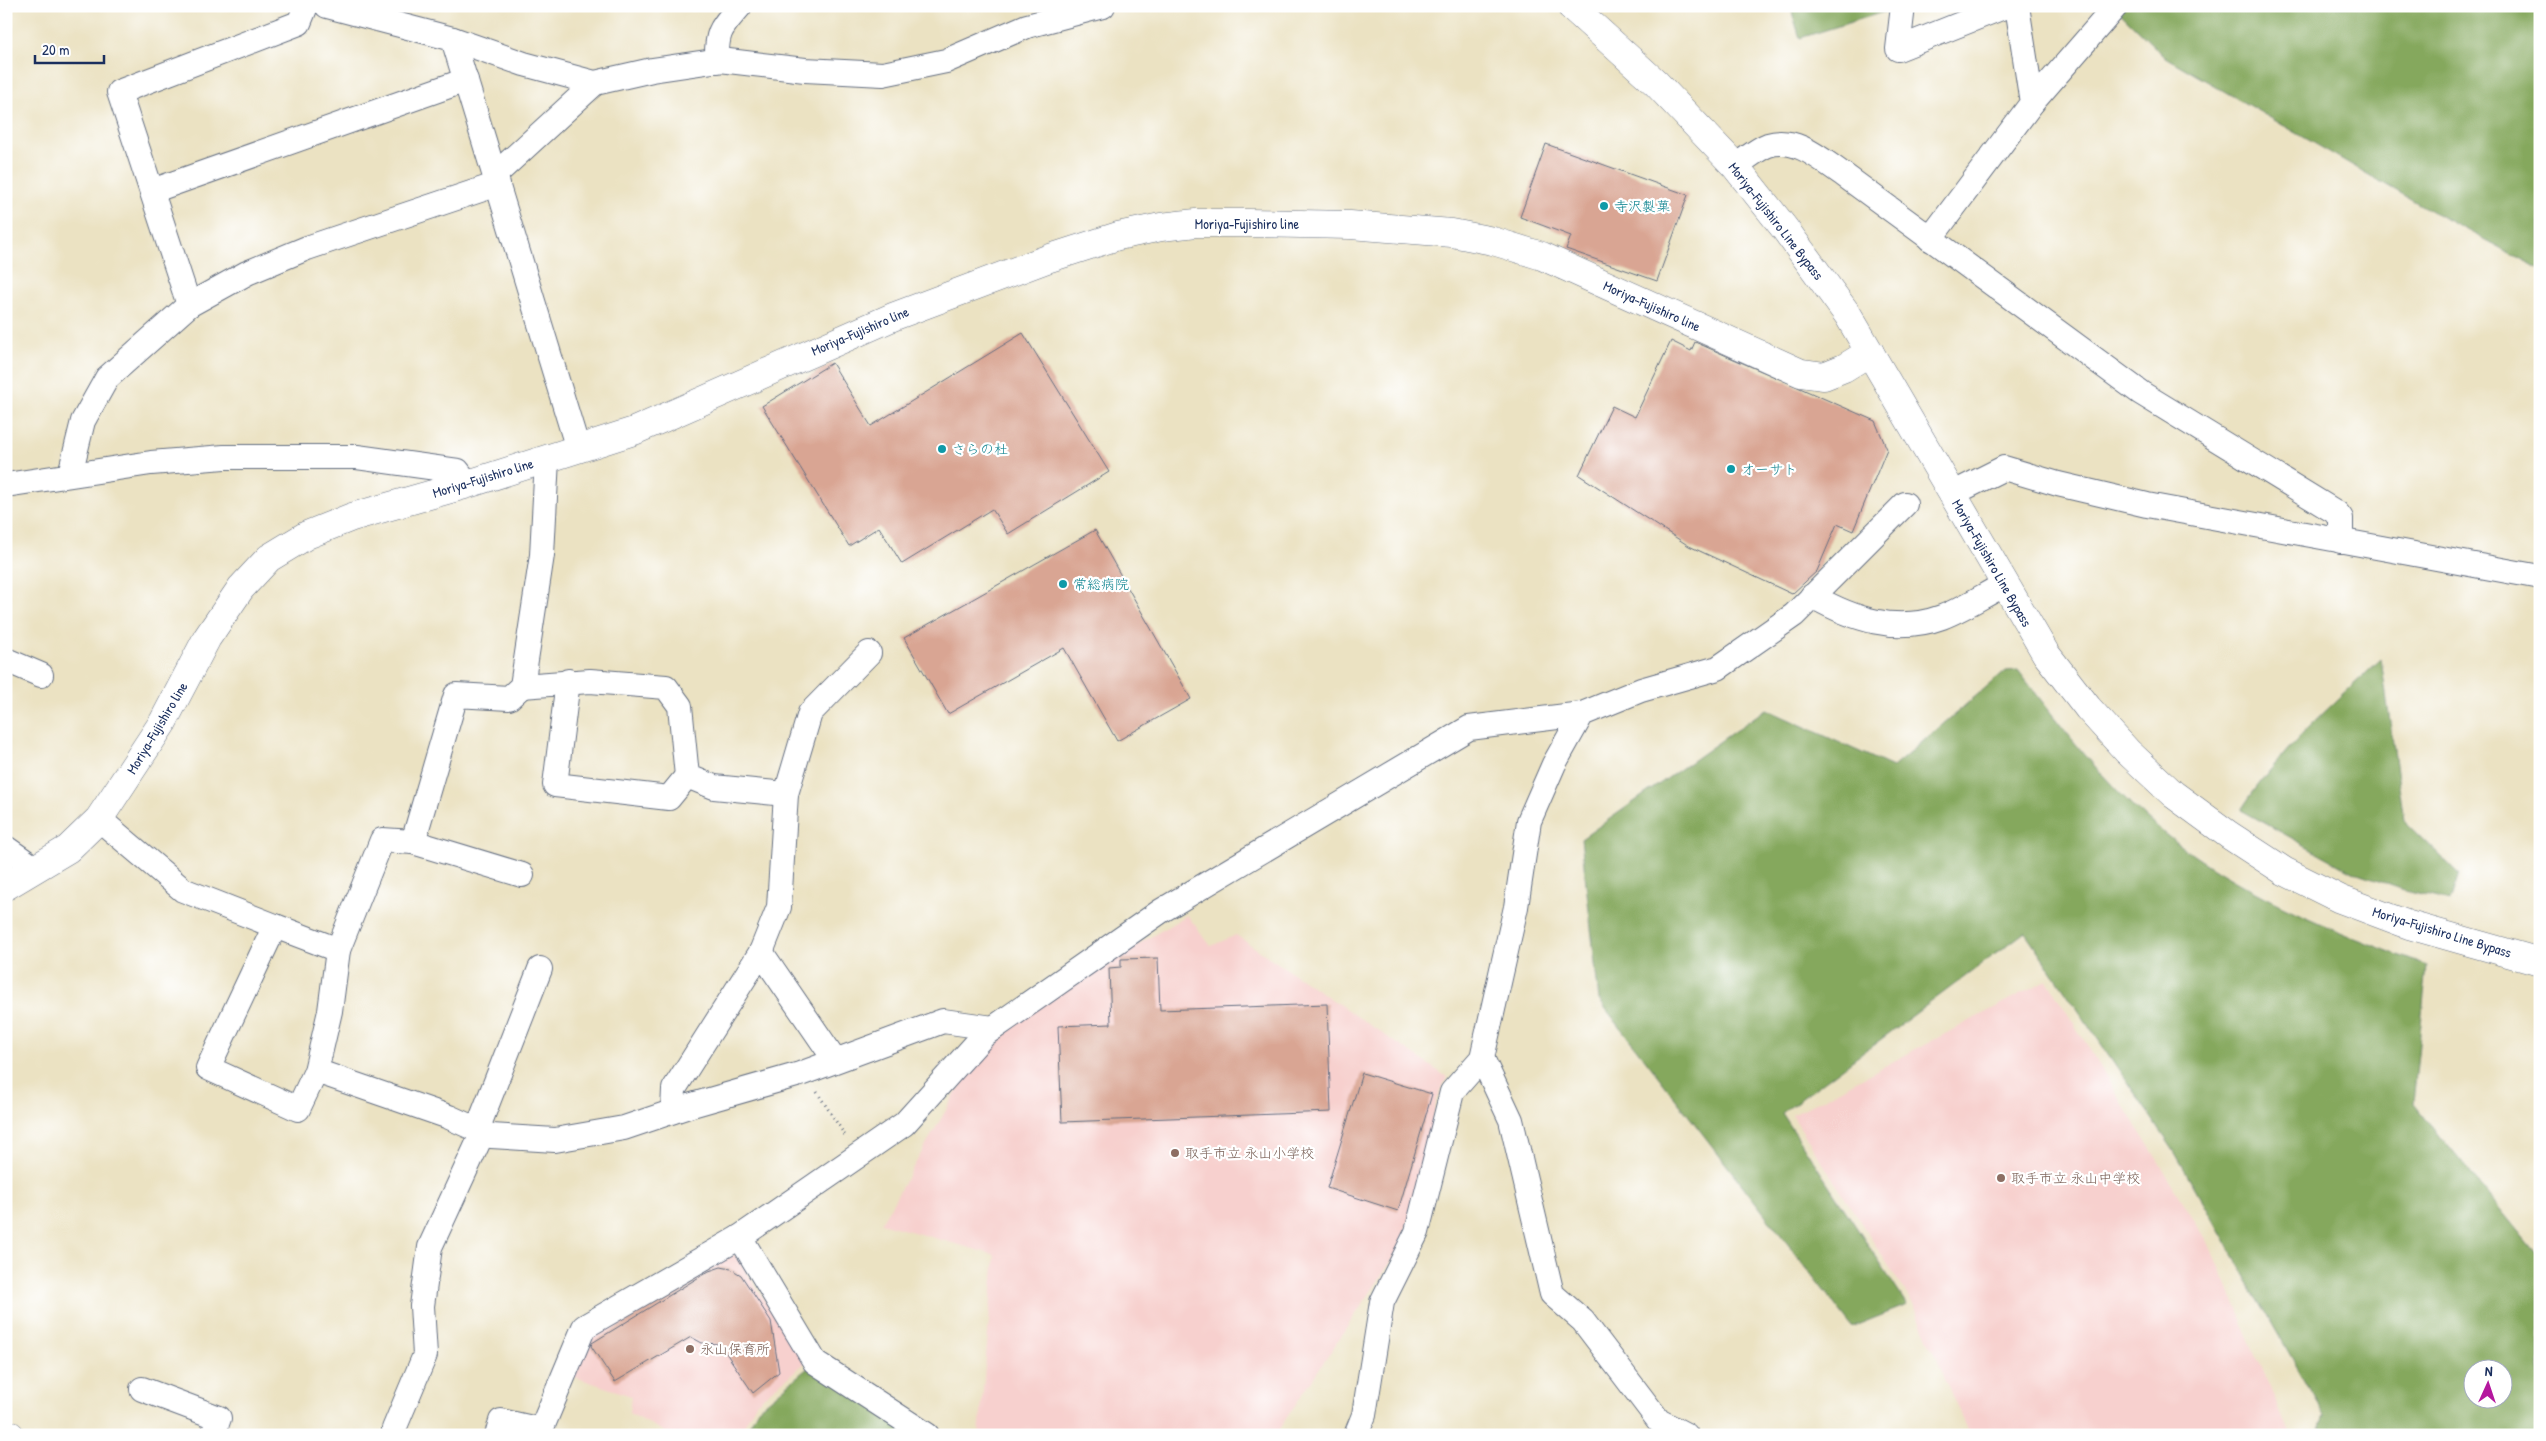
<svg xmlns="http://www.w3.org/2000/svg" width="2546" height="1441" font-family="'Patrick Hand','Klee One',sans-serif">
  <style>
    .built { fill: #f7d0ce }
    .forest { fill: #85a85d; stroke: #506c5e; fill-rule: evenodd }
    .building { fill: #d9a593 }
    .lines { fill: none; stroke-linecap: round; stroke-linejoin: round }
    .minor-casing { stroke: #646e81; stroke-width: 26 }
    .tertiary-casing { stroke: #646e81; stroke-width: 29 }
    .secondary-casing { stroke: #646e81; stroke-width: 29 }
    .path { stroke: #646e81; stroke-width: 3; stroke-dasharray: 1 4; stroke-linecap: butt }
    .minor { stroke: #fff; stroke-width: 24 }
    .tertiary { stroke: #fff; stroke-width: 28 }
    .secondary { stroke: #fff; stroke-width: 28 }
    .culture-dot { fill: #0f9aa8; stroke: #fff; stroke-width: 2 }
    .education-dot { fill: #8d6e63; stroke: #fff; stroke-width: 2 }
    .labels { text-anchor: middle; stroke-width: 4.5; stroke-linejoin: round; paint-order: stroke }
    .culture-label { font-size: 14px; fill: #0d838f; stroke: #fff; text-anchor: start }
    .street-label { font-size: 14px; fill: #1b2f5e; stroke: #fff }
    .education-label { font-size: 14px; fill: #785e54; stroke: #fff; text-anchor: start }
  </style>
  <rect width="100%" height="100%" fill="#fff"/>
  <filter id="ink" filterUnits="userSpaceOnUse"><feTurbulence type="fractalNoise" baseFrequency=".02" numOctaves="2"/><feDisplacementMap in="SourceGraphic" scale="10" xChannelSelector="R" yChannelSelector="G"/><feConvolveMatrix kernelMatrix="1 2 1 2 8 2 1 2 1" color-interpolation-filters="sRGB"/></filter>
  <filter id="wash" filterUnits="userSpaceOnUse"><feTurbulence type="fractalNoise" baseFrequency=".0096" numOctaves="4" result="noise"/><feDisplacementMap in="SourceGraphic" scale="20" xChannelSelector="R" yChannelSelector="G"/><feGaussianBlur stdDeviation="1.12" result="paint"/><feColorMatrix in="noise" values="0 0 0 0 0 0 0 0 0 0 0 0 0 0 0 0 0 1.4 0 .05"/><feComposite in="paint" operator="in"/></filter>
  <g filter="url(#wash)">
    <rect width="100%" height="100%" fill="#ebe2c2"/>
    <g class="built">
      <path d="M1187,915l24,31 25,-11 211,142 -11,25 -13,76 -25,73 -123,184h-296l16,-180 -114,-32 87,-151 63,-63z"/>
      <path d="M2047,980l161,262 82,193h-321l-54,-128 -123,-192z"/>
      <path d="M735,1254l70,109 -49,40 -17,32h-68l-42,-22 2,-17 -59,-20 18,-41z"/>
    </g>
    <g class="forest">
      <path d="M1790,6h113l-103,32z"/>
      <path d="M2113,6h427v263l-100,-53 -275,-159z"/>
      <path d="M2381,659l23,161 55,54 -9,27 -46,-11 -51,-18 -112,-62c37,-58 90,-104 140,-151z"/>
      <path d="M2018,670c42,55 84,111 137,156 79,66 177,104 272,140l-14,137 127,155v177h-222l7,-19 -151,-265 -149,-219 -243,181 125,192 -55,22 -253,-327 -18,-161 185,-130 127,58 112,-96zM2504,1368v30h-30v-30z"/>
      <path d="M815,1362l112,73h-183l14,-26z"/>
    </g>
    <g id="blocks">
      <g class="building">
        <path d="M1546,144l142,51 -31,86 -91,-32 5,-13 -51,-19z"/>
        <path d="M1023,333l86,139 -101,62 -16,-25 -90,55 -23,-37 -30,19 -87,-140 70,-43 39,63z"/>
        <path d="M1671,341l20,10 4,-9 180,79 12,28 -34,82 -16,-7 -20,47 -25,23 -103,-48 -110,-71 33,-69 23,11z"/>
        <path d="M1095,530l96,169 -74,42 -53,-93 -116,66 -44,-76z"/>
        <path d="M1158,958l2,52 167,-6 4,108 -269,10 -4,-96 53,-2 -2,-56 12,-1v-8z"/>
        <path d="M1362,1073l70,21 -34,117 -71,-23z"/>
        <path d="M721,1267l10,2 10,6 30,46 8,51 -26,21 -33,-49 -18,-1 -11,-6 -76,45 -24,-36 1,-3 117,-72z"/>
      </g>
    </g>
  </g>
  <g filter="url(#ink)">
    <use href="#blocks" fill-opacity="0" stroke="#646e81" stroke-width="1"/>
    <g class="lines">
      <defs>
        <g id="minor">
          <path d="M327,6l126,33 125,410"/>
          <path d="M1903,6l-5,43 108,-43"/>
          <path d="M453,39l71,25 71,19 57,-13 68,-10 85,10 78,4 63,-13 81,-35 76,-20"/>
          <path d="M717,61c-1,-30 4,-33 23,-55"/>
          <path d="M2032,103l84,-97"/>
          <path d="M1735,166c10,-6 22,-17 33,-21 28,-9 54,15 76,30l297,218 196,120 4,5v23"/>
          <path d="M495,175l100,-92"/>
          <path d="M152,191l314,-111"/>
          <path d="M1930,239l102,-136 -15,-97"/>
          <path d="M189,305l-70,-213 180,-69 7,-17"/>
          <path d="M70,474l13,-53 24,-43 82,-73 58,-32 60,-25 191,-64"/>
          <path d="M6,485l145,-22 73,-6h133l101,14 10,13"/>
          <path d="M1952,494l52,-26 54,16 89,21 393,72"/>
          <path d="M1812,596c41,23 84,38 130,21 21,-8 42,-22 62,-32"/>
          <path d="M6,660l35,15"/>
          <path d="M568,681l-13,104 114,13 18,-22"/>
          <path d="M522,686l68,-5 76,6 14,19 7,70 27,11 72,7"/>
          <path d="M99,819l84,71 92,36 -67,142 90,41 18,-38 133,46 42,19 64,4 69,-12 68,-23 108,-31 143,-53 50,7"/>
          <path d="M413,842l109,33"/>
          <path d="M6,848l30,21"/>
          <path d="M275,926l63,24 44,-110 31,2 43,-147 53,3 13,-12 20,-131 5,-96"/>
          <path d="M761,952l18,-45 7,-113 24,-81 59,-60"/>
          <path d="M1482,1058l29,62 41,174 31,27 76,100 27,14"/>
          <path d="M316,1071l14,-60 8,-61"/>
          <path d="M673,1111l1,-22 87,-137 74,108"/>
          <path d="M477,1130l63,-161"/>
          <path d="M142,1389l77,29 -6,17"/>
          <path d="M394,1429l31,-74 -3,-49 8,-59 53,-115"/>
          <path d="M497,1435l4,-14 40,9 43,-103 156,-90"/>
          <path d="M927,1435l-112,-73 -75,-125 164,-113 81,-90 176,-123 308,-183 113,-14"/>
          <path d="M1356,1435l8,-20 18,-113 35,-70 35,-140 30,-34 34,-151 13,-86 25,-57 28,-50 59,-24 77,-22 76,-53 111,-111"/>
        </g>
        <path id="tertiary" d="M6,1434l4,1"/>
        <g id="secondary">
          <path d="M1571,6l85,77 79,83 50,63 63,86 198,339 42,54 39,43 46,43 56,41 55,36 56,28 69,26 131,37"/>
          <path d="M6,886l62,-37 31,-30 64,-97 44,-84 34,-50 28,-30 38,-23 45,-18 116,-33 166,-53 261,-115 152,-57 71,-23 43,-9 35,-4h53l101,2 102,8 41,8 49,15 259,117 23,3 20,-8 26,-16"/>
        </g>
      </defs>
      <use href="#minor" class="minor-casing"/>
      <use href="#tertiary" class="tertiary-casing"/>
      <use href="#secondary" class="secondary-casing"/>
      <path class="path" d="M817,1092l29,45"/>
      <use href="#minor" class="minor"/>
      <use href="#tertiary" class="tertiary"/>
      <use href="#secondary" class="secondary"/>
    </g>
  </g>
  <g class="culture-dot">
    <circle cx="1604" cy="206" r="5"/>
    <circle cx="942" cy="449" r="5"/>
    <circle cx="1731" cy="469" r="5"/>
    <circle cx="1063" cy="584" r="5"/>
  </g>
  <g class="education-dot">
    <circle cx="1175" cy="1153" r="5"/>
    <circle cx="2001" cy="1178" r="5"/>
    <circle cx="690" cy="1349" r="5"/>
  </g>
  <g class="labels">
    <g class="culture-label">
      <text x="1614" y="211">寺沢製菓</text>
      <text x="952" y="454">さらの杜</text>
      <text x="1741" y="474">オーサト</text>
      <text x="1073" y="589">常総病院</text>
    </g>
    <g class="street-label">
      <text transform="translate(1776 221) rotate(52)" y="5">Moriya-Fujishiro Line Bypass</text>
      <text x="1247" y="229">Moriya-Fujishiro line</text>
      <text transform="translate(1652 306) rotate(24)" y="5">Moriya-Fujishiro line</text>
      <text transform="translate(860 331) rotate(-23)" y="5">Moriya-Fujishiro line</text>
      <text transform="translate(483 478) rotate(-17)" y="5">Moriya-Fujishiro line</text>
      <text transform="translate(1992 563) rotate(60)" y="5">Moriya-Fujishiro Line Bypass</text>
      <text transform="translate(157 728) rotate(-59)" y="5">Moriya-Fujishiro line</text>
      <text transform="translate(2442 932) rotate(17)" y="5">Moriya-Fujishiro Line Bypass</text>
    </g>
    <g class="education-label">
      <text x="1185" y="1158">取手市立 永山小学校</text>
      <text x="2011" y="1183">取手市立 永山中学校</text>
      <text x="700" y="1354">永山保育所</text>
    </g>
  </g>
  <rect width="2546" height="1441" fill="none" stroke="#fff" stroke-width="25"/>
  <g transform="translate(2488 1384) rotate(3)"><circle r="24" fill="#ffffff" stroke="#a4acbf"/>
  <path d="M0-4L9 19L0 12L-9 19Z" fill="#b5179e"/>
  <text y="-8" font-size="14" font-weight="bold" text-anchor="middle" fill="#1b2f5e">N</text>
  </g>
  <path d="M35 55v8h69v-8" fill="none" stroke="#1b2f5e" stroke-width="2.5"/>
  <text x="42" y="55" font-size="15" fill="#1b2f5e" stroke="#ffffff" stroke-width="4" paint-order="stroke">20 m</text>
</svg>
